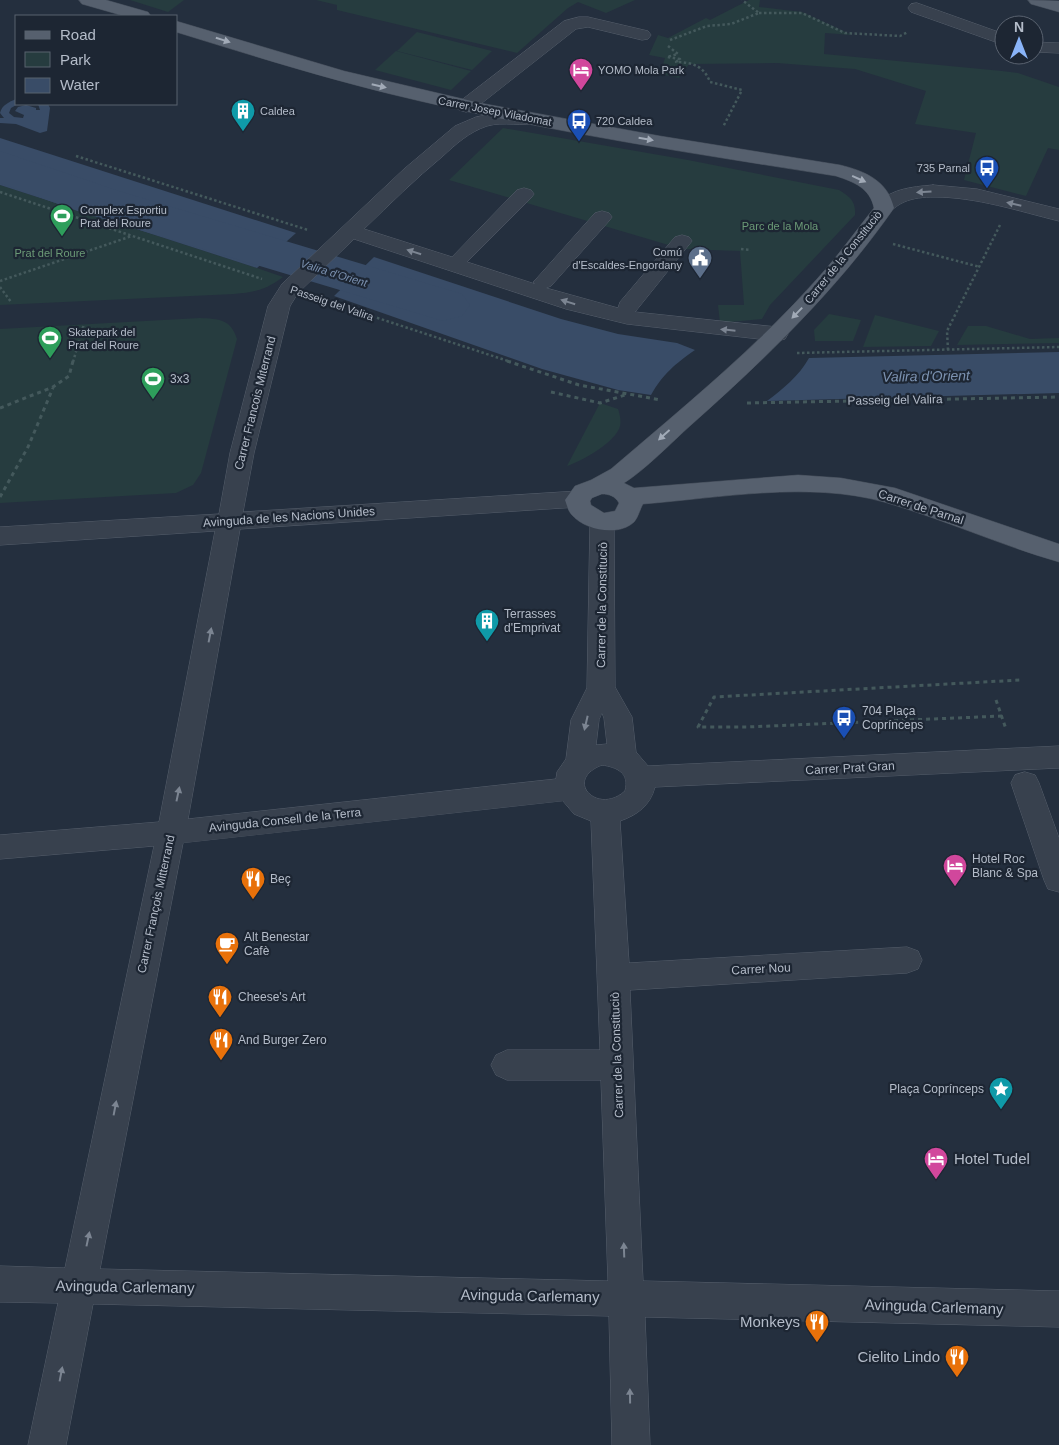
<svg xmlns="http://www.w3.org/2000/svg" width="1059" height="1445" font-family="Helvetica,sans-serif">
  <style>
    .green { fill: #263c3f }
    .water { fill: #394c67 }
    .lines { fill: none; stroke-linecap: round; stroke-linejoin: round }
    .river { fill: #394c67; fill-rule: evenodd }
    .minor-casing { stroke: #565f6c; stroke-width: 1 }
    .major-casing { stroke: #414a57; stroke-width: 1 }
    .path-far1 { stroke: #44595c; stroke-width: 2.5; stroke-dasharray: 2.5 2.5; stroke-linecap: butt }
    .path { stroke: #44595c; stroke-width: 3; stroke-dasharray: 4 4; stroke-linecap: butt }
    .minor { fill: #38414e; fill-rule: evenodd }
    .major { fill: #56606e; fill-rule: evenodd }
    .oneway { fill: #a1aab7 }
    .oneway2 { fill: #7c8592 }
    .labels { text-anchor: middle; stroke-width: 4.5; stroke-linejoin: round; paint-order: stroke }
    .far-poi-label { font-size: 11px; fill: #b4bcc9; stroke: #1d2633; text-anchor: start }
    .far-street-label { font-size: 11px; fill: #b4bcc9; stroke: #1d2633 }
    .far-park-label { font-size: 11px; fill: #6b9a76; stroke: #1d2633 }
    .far-water-label { font-size: 11px; font-style: italic; fill: #7c92b1; stroke: #1d2633 }
    .poi-label { font-size: 12px; fill: #b4bcc9; stroke: #1d2633; text-anchor: start }
    .street-label { font-size: 12px; fill: #b4bcc9; stroke: #1d2633 }
    .water-label { font-size: 14px; font-style: italic; fill: #7c92b1; stroke: #1d2633 }
    .near-poi-label { font-size: 15px; fill: #b4bcc9; stroke: #1d2633; text-anchor: end }
    .near-street-label { font-size: 15px; fill: #b4bcc9; stroke: #1d2633 }
  </style>
  <rect width="100%" height="100%" fill="#242f3e"/>
  <g class="green">
    <path d="M130,0h54l-16,12z"/>
    <path d="M316,0h319l-29,13 -28,-11 -10,6 -51,45 -180,-43v-5z"/>
    <path d="M749,0h11l-1,7 43,5 50,23 -27,-2 -1,21 178,17 16,2 41,14v63l-11,-2 -22,48 -62,-16 12,-47 -61,-9 11,-33 -71,-22 -78,-6 -88,1 -10,14 -19,-4 5,-16 -16,-3 9,-20 10,3 38,-20 4,2z"/>
    <path d="M417,32l75,19 -20,19 -75,-19z"/>
    <path d="M396,51l75,20 -20,19 -76,-20z"/>
    <path d="M503,128l185,32 151,30c11,7 17,11 16,25l-85,90 -8,14 -42,4 -2,-18h26l-4,-54 -58,-2 -233,-69z"/>
    <path d="M0,185l257,83 26,9c-18,13 -27,15 -49,17l-234,11z"/>
    <path d="M829,314l32,6 -8,21h-38l-1,-11z"/>
    <path d="M875,315l64,16 -8,15 -68,1z"/>
    <path d="M200,318c19,1 31,1 37,21l-36,134 -8,12 -17,8 -176,10v-174z"/>
    <path d="M968,326h18l44,13 29,-1v5l-102,2z"/>
    <path d="M600,403l18,6c2,6 4,14 1,20 -7,15 -37,32 -52,37z"/>
  </g>
  <g class="water">
    <path d="M16,99l2,5 -7,4 -2,5 5,4 9,1 1,-3 -9,-4 3,-4 8,-2 10,3v2h4l-2,-6h10l2,4 -3,23 -7,2 -24,-9 -16,-1v-5h4l-4,-5c2,-8 9,-11 16,-14z"/>
    <path d="M0,138l296,95 -39,35 -257,-83z"/>
    <path d="M374,257l187,62 57,15 59,9 18,7c-20,14 -32,24 -44,45l-33,-5 -76,-21 -208,-73z"/>
    <path d="M1059,352v41l-292,8c16,-12 32,-25 42,-43z"/>
  </g>
  <g class="lines">
    <path class="river" d="M0,151l119,40 343,103 8,11 -8,11 -19,5 -360,-108 -83,-30z"/>
    <defs>
      <g id="minor">
        <path d="M917,3l87,31v11l-93,-33 -3,-4 3,-4z"/>
        <path d="M579,17h9l60,14 3,4 -3,4 -6,1 -54,-13 -12,2 -103,81 -7,2 -7,-2 -2,-4 2,-4 105,-81z"/>
        <path d="M1034,42l25,1v10l-25,-1z"/>
        <path d="M504,112l36,3 2,4 -2,4c-18,4 -36,-2 -53,3 -18,6 -31,18 -44,30 -28,23 -53,48 -79,73l88,28 65,-67 7,-2 7,2 3,4 -3,4 -64,64 68,22 -2,-2 4,-4 58,-65 7,-2 7,2 3,4 -3,4 -58,65 -5,2 72,20 2,-6 55,-65 7,-2 7,2 3,4 -57,71 142,15 8,2 3,5 -3,5 -8,2 -150,-17 -61,-15 -212,-70 -56,54 -8,13 -36,147 -11,59 335,-21 9,2 3,6 -3,6 -9,2 -338,22 -52,290 368,-40 1,-7 9,-13 5,-39 16,-32 3,-167 3,-6 9,-2 9,2 3,6 1,166 17,30 4,35 12,14 411,-20v22l-404,19c-5,19 -18,28 -35,34l9,142 278,-16 11,4 4,9 -4,9 -11,4 -277,17 13,291 416,10v36l-414,-10 5,128h-38l-3,-129 -516,-12 -27,141h-38l30,-142 -58,-1v-36l65,2 89,-422 -154,13v-24l159,-13 56,-291 -215,14v-18l219,-13 11,-61 38,-147 14,-22 122,-115 51,-43 21,-9zM602,713l2,5 3,26 -11,1 3,-25zM602,765c15,2 28,8 23,26 -27,25 -63,-11 -23,-26zM563,801l11,13 17,7 9,229h-93l-11,5 -5,10 5,10 11,5h94l7,201 -508,-12 83,-426z"/>
        <path d="M933,185l44,4 82,20v12c-41,-10 -82,-24 -125,-24 -10,0 -21,1 -30,5 -12,5 -13,14 -27,10l-3,-4c13,-19 37,-21 59,-23z"/>
        <path d="M1025,772l10,3 4,8 20,55v54l-11,-3 -4,-9 -33,-97 4,-8z"/>
      </g>
      <g id="major">
        <path d="M79,0h27l42,12 3,4h-27l-42,-12z"/>
        <path d="M1028,0l31,1v11l-28,-8z"/>
        <path d="M176,21l168,50 136,32 180,33 180,29c25,6 48,16 54,43 -57,82 -129,151 -203,217 -19,17 -46,45 -67,58l10,5 164,-13 43,3 54,10 164,56v18c-59,-17 -116,-43 -175,-60 -75,-21 -165,-4 -241,2 -3,5 -5,14 -9,18 -16,15 -49,8 -62,-7 -4,-4 -5,-10 -7,-15l10,-14 16,-6 20,-11c70,-60 144,-120 206,-190 21,-23 38,-47 57,-71 -4,-20 -20,-26 -38,-32 -139,-22 -279,-43 -416,-75 -83,-19 -163,-44 -244,-69zM602,494c7,0 13,2 17,9l-4,8 -11,2 -13,-8 -1,-4 2,-3z"/>
      </g>
    </defs>
    <use href="#minor" class="minor-casing"/>
    <use href="#major" class="major-casing"/>
    <g class="path-far1">
      <path d="M759,13h43l43,20 55,3 8,-4"/>
      <path d="M670,40l37,-14 24,-2 28,-11 -17,-13"/>
      <path d="M668,46l10,8 -11,3 13,2 -4,3c16,0 28,4 34,20l32,8 -19,37"/>
      <path d="M76,156l232,74"/>
      <path d="M0,192l262,87"/>
      <path d="M893,244l87,23"/>
      <path d="M741,249l10,1"/>
      <path d="M0,281l132,-45"/>
      <path d="M0,287l11,15"/>
      <path d="M320,299l191,63"/>
      <path d="M948,350l-1,-19 53,-106"/>
      <path d="M797,353l262,-6"/>
      <path d="M73,362l11,-38"/>
    </g>
    <g class="path">
      <path d="M507,361l72,24 82,15"/>
      <path d="M551,392l49,11 25,-8"/>
      <path d="M747,403l312,-6"/>
      <path d="M0,408l53,-21 16,-11 4,-15"/>
      <path d="M0,497l28,-50 25,-59"/>
      <path d="M996,700l10,29"/>
      <path d="M1002,716l-255,11h-49l16,-30 306,-17"/>
    </g>
    <use href="#minor" class="minor"/>
    <use href="#major" class="major"/>
  </g>
  <defs><path id="oneway-solid" d="M-6-.8H1V-3.2L6.5 0L1 3.2V.8H-6Z" transform="scale(1.25)"/></defs>
  <g class="oneway">
    <use href="#oneway-solid" transform="translate(223 40) rotate(17)"/>
    <use href="#oneway-solid" transform="translate(379 86) rotate(13)"/>
    <use href="#oneway-solid" transform="translate(646 139) rotate(10)"/>
    <use href="#oneway-solid" transform="translate(859 179) rotate(24)"/>
    <use href="#oneway-solid" transform="translate(797 313) rotate(134)"/>
    <use href="#oneway-solid" transform="translate(664 435) rotate(138)"/>
  </g>
  <g class="oneway2">
    <use href="#oneway-solid" transform="translate(924 192) rotate(176)"/>
    <use href="#oneway-solid" transform="translate(1014 204) rotate(-167)"/>
    <use href="#oneway-solid" transform="translate(414 252) rotate(-162)"/>
    <use href="#oneway-solid" transform="translate(568 302) rotate(-163)"/>
    <use href="#oneway-solid" transform="translate(728 330) rotate(-174)"/>
    <use href="#oneway-solid" transform="translate(210 635) rotate(-79)"/>
    <use href="#oneway-solid" transform="translate(586 723) rotate(103)"/>
    <use href="#oneway-solid" transform="translate(178 794) rotate(-78)"/>
    <use href="#oneway-solid" transform="translate(115 1108) rotate(-79)"/>
    <use href="#oneway-solid" transform="translate(88 1239) rotate(-78)"/>
    <use href="#oneway-solid" transform="translate(624 1250) rotate(-92)"/>
    <use href="#oneway-solid" transform="translate(61 1374) rotate(-79)"/>
    <use href="#oneway-solid" transform="translate(630 1396) rotate(-91)"/>
  </g>
  <defs>
    <symbol id="hotel-pin" viewBox="-11 -11 22 30"><path d="M0 17L-7.5 6A9.5 9.5 0 1 1 7.5 6Z" fill="#d1479c" stroke="#1d2633"/><path d="M-6-4.5h1.5V1H6V5H4.5V3h-9V5H-6ZM-4 0a1.8 1.8 0 1 1 3.6 0ZM.5 0V-2.5h3Q6-2.5 6 0Z" fill="#fff"/></symbol>
    <symbol id="building-pin" viewBox="-11 -11 22 30"><path d="M0 17L-7.5 6A9.5 9.5 0 1 1 7.5 6Z" fill="#0f9aa8" stroke="#1d2633"/><path d="M-4-6H4V6H1V3H-1V6H-4ZM-2.5-4.3h1.7v1.8h-1.7ZM.8-4.3h1.7v1.8H.8ZM-2.5-1h1.7V.8h-1.7ZM.8-1h1.7V.8H.8Z" fill="#fff"/></symbol>
    <symbol id="bus-pin" viewBox="-11 -11 22 30"><path d="M0 17L-7.5 6A9.5 9.5 0 1 1 7.5 6Z" fill="#1a4fb4" stroke="#1d2633"/><path d="M-5-6H5V4H4V6H2V4H-2V6H-4V4H-5ZM-3.5-4V0h7V-4ZM-3.5 1.2v1.5H-2V1.2ZM2 1.2v1.5H3.5V1.2Z" fill="#fff"/></symbol>
    <symbol id="stadium-pin" viewBox="-11 -11 22 30"><path d="M0 17L-7.5 6A9.5 9.5 0 1 1 7.5 6Z" fill="#2e9e5b" stroke="#1d2633"/><path d="M0-5a6.5 5 0 1 0 0 10a6.5 5 0 1 0 0-10ZM-3.5-1.8h7v3.6h-7Z" fill="#fff"/></symbol>
    <symbol id="civic-pin" viewBox="-11 -11 22 30"><path d="M0 17L-7.5 6A9.5 9.5 0 1 1 7.5 6Z" fill="#5c6f8a" stroke="#1d2633"/><path d="M-.6-6.5H3V-4.5H.6V-3L4-1V1h2V6H-6V1h2V-1L-.6-3ZM-1.2 2.5V6h2.4V2.5Z" fill="#fff"/></symbol>
    <symbol id="restaurant-pin" viewBox="-11 -11 22 30"><path d="M0 17L-7.5 6A9.5 9.5 0 1 1 7.5 6Z" fill="#e8710a" stroke="#1d2633"/><path d="M-5-6h1v4h1v-4h1v4h1v-4h1v5L-1.5 .5V6h-2V.5L-5-1ZM5-6V6H3V1.5H1.5Q1.5-4 5-6Z" fill="#fff"/></symbol>
    <symbol id="cafe-pin" viewBox="-11 -11 22 30"><path d="M0 17L-7.5 6A9.5 9.5 0 1 1 7.5 6Z" fill="#e8710a" stroke="#1d2633"/><path d="M-5.5-4.5H6V0H3Q3 3.5 0 3.5H-2.5Q-5.5 3.5-5.5 0ZM3-3.2v2h1.7v-2ZM-6 4.5H4V6H-6Z" fill="#fff"/></symbol>
    <symbol id="sight-pin" viewBox="-11 -11 22 30"><path d="M0 17L-7.5 6A9.5 9.5 0 1 1 7.5 6Z" fill="#0f9aa8" stroke="#1d2633"/><path d="M0-6L1.8-2.2L6-1.7L2.9 1.2L3.7 5.4L0 3.3L-3.7 5.4L-2.9 1.2L-6-1.7L-1.8-2.2Z" fill="#fff"/></symbol>
  </defs>
  <g fill-rule="evenodd">
    <use href="#hotel-pin" x="567" y="56" width="28" height="38"/>
    <use href="#building-pin" x="229" y="97" width="28" height="38"/>
    <use href="#bus-pin" x="565" y="107" width="28" height="38"/>
    <use href="#bus-pin" x="973" y="154" width="28" height="38"/>
    <use href="#stadium-pin" x="48" y="202" width="28" height="38"/>
    <use href="#civic-pin" x="686" y="244" width="28" height="38"/>
    <use href="#stadium-pin" x="36" y="324" width="28" height="38"/>
    <use href="#stadium-pin" x="139" y="365" width="28" height="38"/>
    <use href="#building-pin" x="473" y="607" width="28" height="38"/>
    <use href="#bus-pin" x="830" y="704" width="28" height="38"/>
    <use href="#hotel-pin" x="941" y="852" width="28" height="38"/>
    <use href="#restaurant-pin" x="239" y="865" width="28" height="38"/>
    <use href="#cafe-pin" x="213" y="930" width="28" height="38"/>
    <use href="#restaurant-pin" x="206" y="983" width="28" height="38"/>
    <use href="#restaurant-pin" x="207" y="1026" width="28" height="38"/>
    <use href="#sight-pin" x="987" y="1075" width="28" height="38"/>
    <use href="#hotel-pin" x="922" y="1145" width="28" height="38"/>
    <use href="#restaurant-pin" x="803" y="1308" width="28" height="38"/>
    <use href="#restaurant-pin" x="943" y="1343" width="28" height="38"/>
  </g>
  <g class="labels">
    <g class="far-poi-label">
      <text x="598" y="74">YOMO Mola Park</text>
      <text x="260" y="115">Caldea</text>
      <text x="596" y="125">720 Caldea</text>
      <text x="970" y="172" text-anchor="end">735 Parnal</text>
      <text x="80" y="214">Complex Esportiu<tspan x="80" dy="13">Prat del Roure</tspan></text>
      <text x="682" y="256" text-anchor="end">Comú<tspan x="682" dy="13">d'Escaldes-Engordany</tspan></text>
      <text x="68" y="336">Skatepark del<tspan x="68" dy="13">Prat del Roure</tspan></text>
    </g>
    <g class="far-street-label">
      <text transform="translate(495 111) rotate(11)" y="4">Carrer Josep Viladomat</text>
      <text transform="translate(843 257) rotate(-51)" y="4">Carrer de la Constituciò</text>
      <text transform="translate(332 303) rotate(19)" y="4">Passeig del Valira</text>
    </g>
    <g class="far-park-label">
      <text x="780" y="230">Parc de la Mola</text>
      <text x="50" y="257">Prat del Roure</text>
    </g>
    <g class="far-water-label">
      <text transform="translate(334 273) rotate(17)" y="4">Valira d'Orient</text>
    </g>
    <g class="poi-label">
      <text x="170" y="383">3x3</text>
      <text x="504" y="618">Terrasses<tspan x="504" dy="14">d'Emprivat</tspan></text>
      <text x="862" y="715">704 Plaça<tspan x="862" dy="14">Coprínceps</tspan></text>
      <text x="972" y="863">Hotel Roc<tspan x="972" dy="14">Blanc &amp; Spa</tspan></text>
      <text x="270" y="883">Beç</text>
      <text x="244" y="941">Alt Benestar<tspan x="244" dy="14">Cafè</tspan></text>
      <text x="238" y="1001">Cheese's Art</text>
      <text x="238" y="1044">And Burger Zero</text>
      <text x="984" y="1093" text-anchor="end">Plaça Coprínceps</text>
    </g>
    <g class="street-label">
      <text transform="translate(895 400) rotate(-1)" y="4">Passeig del Valira</text>
      <text transform="translate(255 403) rotate(-76)" y="4">Carrer Francois Miterrand</text>
      <text transform="translate(921 507) rotate(18)" y="4">Carrer de Parnal</text>
      <text transform="translate(289 517) rotate(-4)" y="4">Avinguda de les Nacions Unides</text>
      <text transform="translate(602 605) rotate(-89)" y="4">Carrer de la Constituciò</text>
      <text transform="translate(850 768) rotate(-3)" y="4">Carrer Prat Gran</text>
      <text transform="translate(285 820) rotate(-6)" y="4">Avinguda Consell de la Terra</text>
      <text transform="translate(156 904) rotate(-78)" y="4">Carrer François Mitterrand</text>
      <text transform="translate(761 969) rotate(-3)" y="4">Carrer Nou</text>
      <text transform="translate(617 1055) rotate(-92)" y="4">Carrer de la Constituciò</text>
    </g>
    <g class="water-label">
      <text transform="translate(926 376) rotate(-1)" y="5">Valira d'Orient</text>
    </g>
    <g class="near-poi-label">
      <text x="954" y="1164" text-anchor="start">Hotel Tudel</text>
      <text x="800" y="1327">Monkeys</text>
      <text x="940" y="1362">Cielito Lindo</text>
    </g>
    <g class="near-street-label">
      <text transform="translate(125 1287) rotate(1)" y="5">Avinguda Carlemany</text>
      <text transform="translate(530 1296) rotate(1)" y="5">Avinguda Carlemany</text>
      <text transform="translate(934 1307) rotate(2)" y="5">Avinguda Carlemany</text>
    </g>
  </g>
  <rect x="15" y="15" width="162" height="90" fill="#1d2633" stroke="#59626f"/>
  <rect x="25" y="31" width="25" height="8" fill="#56606e" stroke="#59626f"/>
  <text x="60" y="40" font-size="15" fill="#b4bcc9">Road</text>
  <rect x="25" y="52" width="25" height="15" fill="#263c3f" stroke="#59626f"/>
  <text x="60" y="65" font-size="15" fill="#b4bcc9">Park</text>
  <rect x="25" y="78" width="25" height="15" fill="#394c67" stroke="#59626f"/>
  <text x="60" y="90" font-size="15" fill="#b4bcc9">Water</text>
  <g transform="translate(1019 40)"><circle r="24" fill="#1d2633" stroke="#59626f"/>
  <path d="M0-4L9 19L0 12L-9 19Z" fill="#8ab4f8"/>
  <text y="-8" font-size="14" font-weight="bold" text-anchor="middle" fill="#b4bcc9">N</text>
  </g>
</svg>
